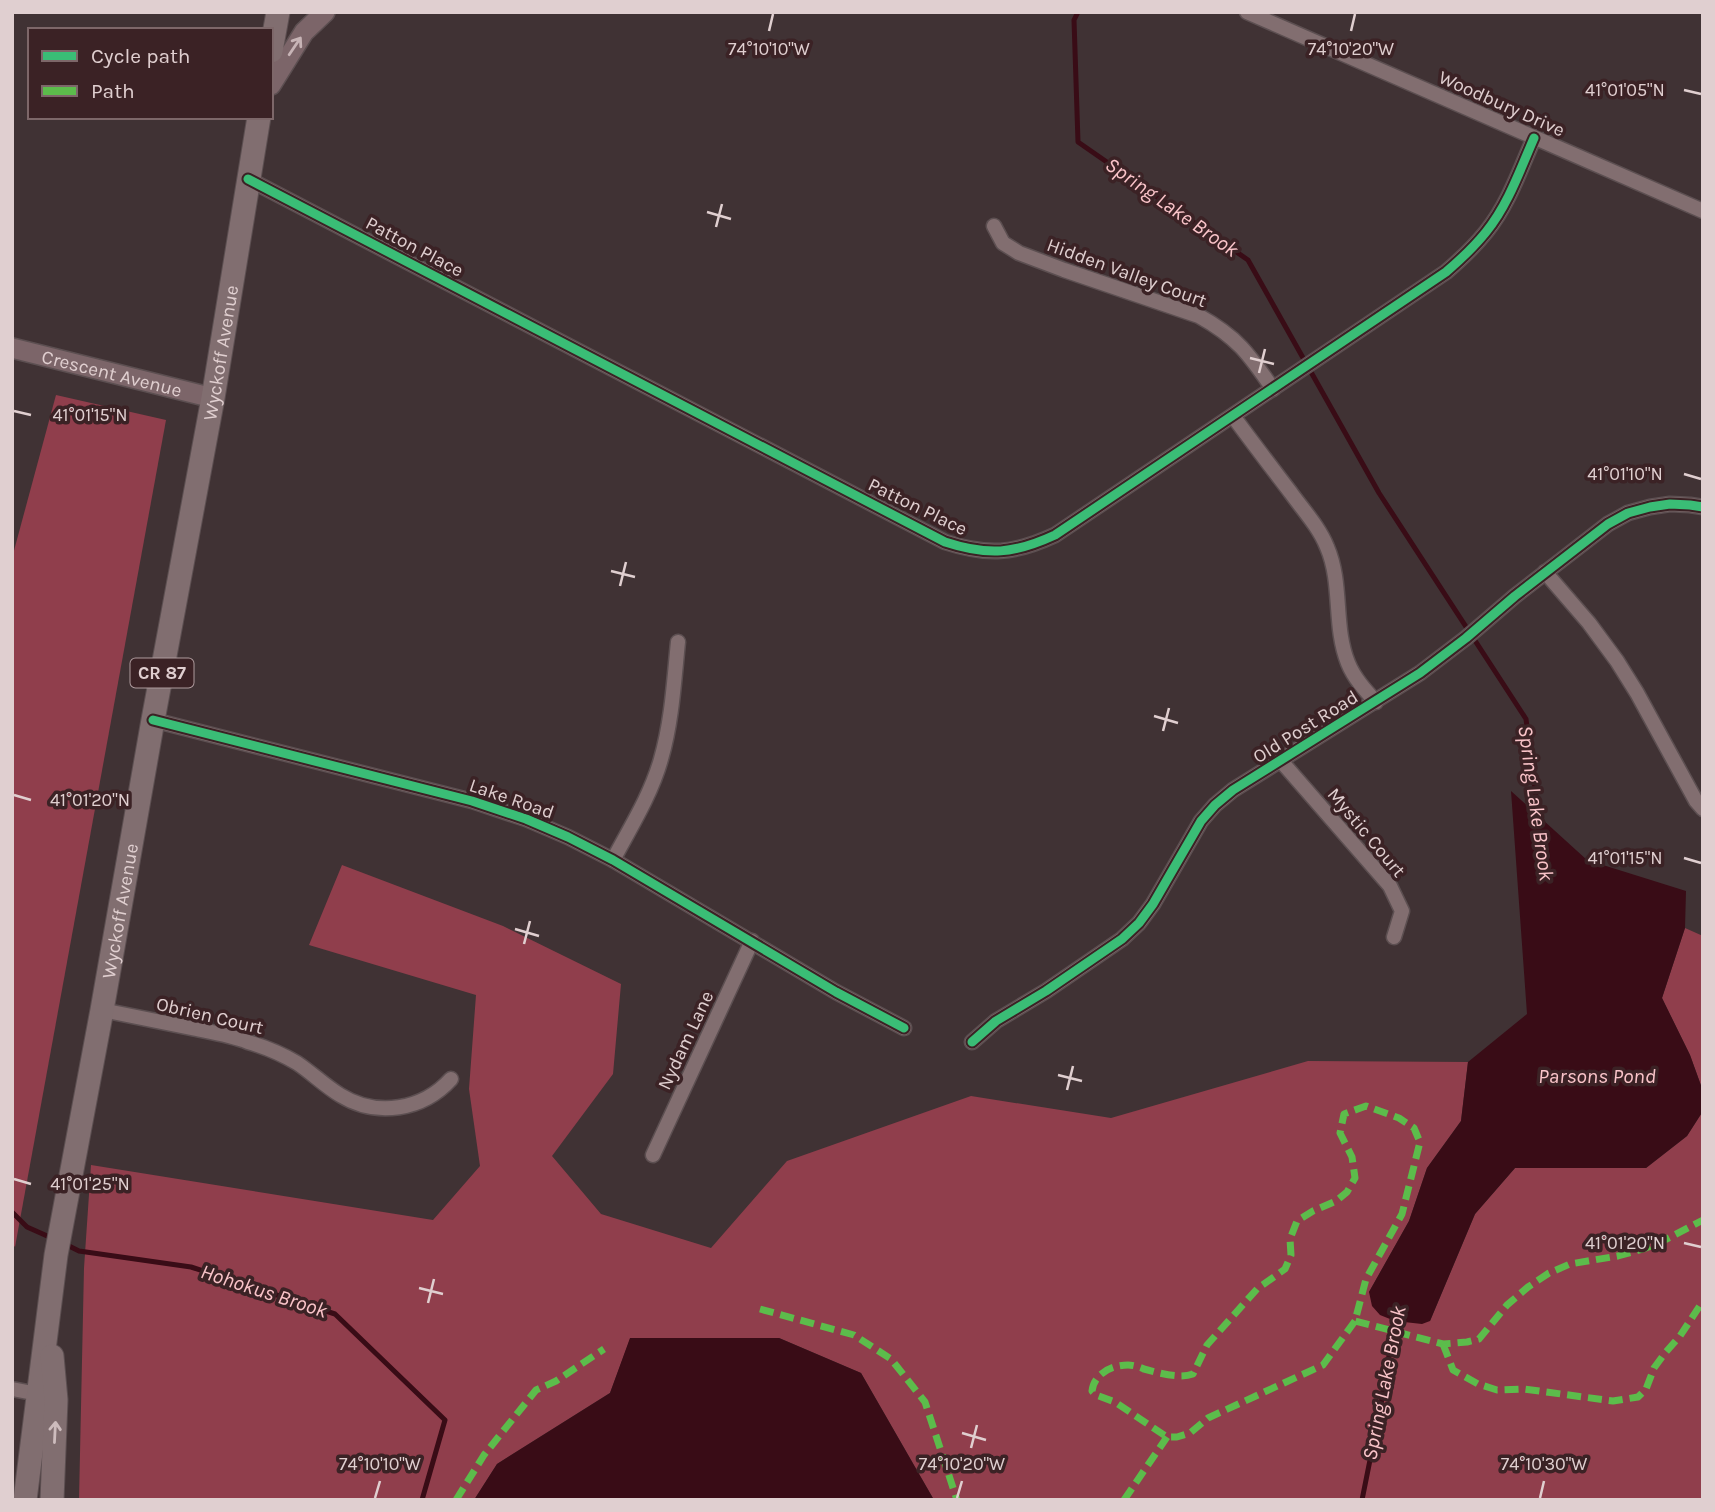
<svg xmlns="http://www.w3.org/2000/svg" width="1715" height="1512" font-family="Karla,sans-serif">
  <style>
    .forest { fill: #903e4c }
    .water { fill: #390c16 }
    .lines { fill: none; stroke-linecap: round; stroke-linejoin: round }
    .stream { stroke: #390c16; stroke-width: 5 }
    .street-casing { stroke: #5c4f51; stroke-width: 17 }
    .secondary-casing { stroke: #5c4f51; stroke-width: 22 }
    .primary-casing { stroke: #5c4f51; stroke-width: 25 }
    .street { stroke: #826e70; stroke-width: 14 }
    .secondary { stroke: #7c6569; stroke-width: 19 }
    .primary { stroke: #816e70; stroke-width: 23 }
    .quiet { stroke: #5cbc4b; stroke-width: 7; stroke-dasharray: 14 7; stroke-linecap: butt }
    .cycleway-casing { stroke: #3b2225; stroke-width: 13 }
    .cycleway { stroke: #3abd76; stroke-width: 9 }
    .oneway { stroke: #c7b4b6 }
    .oneway2 { stroke: #cdbcbd }
    .ticks { fill: none; stroke: #e0cfd0; stroke-width: 2.5 }
    .labels { text-anchor: middle; stroke-width: 7; stroke-linejoin: round; paint-order: stroke }
    .shield { fill: #3b2225; stroke: #ae9b9d; stroke-width: 2 }
    .shield-label { font-size: 18px; font-weight: bold; fill: #e0cfd0 }
    .street-label { font-size: 19px; fill: #e0cfd0; stroke: #3b2225 }
    .water-label { font-size: 21px; font-style: italic; fill: #fac4c9; stroke: #3b2225 }
    .ticks-label { font-size: 18px; text-anchor: middle; fill: #e0cfd0; stroke: #3b2225; stroke-width: 7; stroke-linejoin: round; paint-order: stroke }
  </style>
  <rect width="100%" height="100%" fill="#403234"/>
  <g class="forest">
    <path d="M56,395l110,25 -151,827 -3,-4v-685z"/>
    <path d="M342,865l161,61 118,58 -8,90 -61,82 49,58 110,34 76,-87 184,-65 140,22 197,-57 160,1 -7,59 -34,47 -18,53 -40,71 61,29 45,-107 40,-46h131l41,-32 16,-25v389h-769l-73,-127 -82,-35 -149,1 -20,54 -113,71 -23,36h-395l5,-232 7,-103 342,55 47,-54 -11,-77 7,-94 -167,-50z"/>
    <path d="M1685,928l18,8v155l-13,-36 -28,-57z"/>
  </g>
  <g class="water">
    <path d="M1511,791l76,69 99,31 -1,37 -23,70 28,57 13,36v20l-16,25 -41,32h-131l-40,46 -45,107 -8,3 -27,-3 -15,-6 -8,-9 -3,-14 40,-71 18,-53 34,-47 7,-59 59,-48z"/>
    <path d="M630,1338h149l82,35 73,127h-460l23,-36 113,-71z"/>
  </g>
  <g class="lines">
    <g class="stream">
      <path d="M1078,12l-4,8 4,122 170,118 131,233 147,226 13,102"/>
      <path d="M12,1212l15,15 27,12"/>
      <path d="M63,1243l16,8 112,16 144,47 110,106 -23,80"/>
      <path d="M1362,1500l18,-90 16,-96"/>
    </g>
    <defs>
      <g id="street">
        <path d="M1247,12l456,199"/>
        <path d="M248,179l697,363c43,14 69,12 110,-7l391,-263c14,-12 28,-25 40,-40 22,-27 34,-62 48,-94"/>
        <path d="M994,226l9,17 16,10 45,17 135,46c38,21 50,38 74,73"/>
        <path d="M1233,416c19,26 39,52 58,77 13,18 28,34 36,54 16,37 6,79 21,116 6,15 17,27 28,39"/>
        <path d="M1545,572l44,51 28,38 20,32 59,108 7,8"/>
        <path d="M153,720l319,81 54,18 42,18 45,23 223,132 68,36"/>
        <path d="M1281,761l109,125 12,25 -8,26"/>
        <path d="M613,860c17,-32 38,-65 48,-101 11,-38 13,-78 17,-117"/>
        <path d="M102,1010c30,6 60,12 89,18 19,4 39,7 57,14 17,5 34,12 49,21 15,10 28,23 43,32 37,23 83,15 111,-16"/>
        <path d="M972,1042l24,-21 50,-30 76,-52 17,-16 14,-19 48,-83 14,-16 18,-15 187,-117 46,-35 49,-42 93,-72 20,-11 22,-6 20,-3 20,1 13,2"/>
        <path d="M653,1155l99,-214"/>
        <path d="M12,1389l26,5"/>
      </g>
      <g id="secondary">
        <path d="M271,85l33,-53 21,-20"/>
        <path id="s1" d="M12,348l201,50"/>
      </g>
      <g id="primary">
        <path d="M271,51l7,-39"/>
        <path id="s2" d="M25,1500l31,-245 46,-245 51,-290 60,-322 46,-281"/>
        <path d="M52,1500l4,-100 -4,-44"/>
      </g>
    </defs>
    <use href="#street" class="street-casing"/>
    <use href="#secondary" class="secondary-casing"/>
    <use href="#primary" class="primary-casing"/>
    <use href="#street" class="street"/>
    <use href="#secondary" class="secondary"/>
    <use href="#primary" class="primary"/>
    <g class="quiet">
      <path d="M760,1309l94,26 37,24 34,43 32,98"/>
      <path d="M1355,1321l-32,44 -115,53 -18,15 -13,4h-10l-52,-35 -19,-7 -4,-4c2,-17 19,-26 36,-26 5,0 12,2 16,4 15,4 35,10 49,5l14,-29 50,-56 28,-20 6,-14 -1,-16 7,-18 16,-10 23,-10 11,-9 8,-14 -3,-21 -12,-24 4,-19 22,-8 33,12 15,10 6,14 -18,72 -36,65 -11,42 88,23 24,-2 12,-3 28,-34 21,-18 21,-14 21,-9 48,-8 25,-7 20,-8 40,-21"/>
      <path d="M1443,1344l10,26 25,14 19,6 27,-1 89,12 25,-4 8,-8 8,-21 11,-15 15,-17 23,-35"/>
      <path d="M456,1500l28,-45 52,-65 20,-9 48,-32"/>
      <path d="M1124,1500l43,-63"/>
    </g>
    <defs>
      <g id="cycleway">
        <path d="M248,179l697,363c43,14 69,12 110,-7l391,-263c14,-12 28,-25 40,-40 22,-27 34,-62 48,-94"/>
        <path d="M153,720l319,81 54,18 42,18 45,23 223,132 68,36"/>
        <path d="M972,1042l24,-21 50,-30 76,-52 17,-16 14,-19 48,-83 14,-16 18,-15 187,-117 46,-35 49,-42 93,-72 20,-11 22,-6 20,-3 20,1 13,2"/>
      </g>
    </defs>
    <use href="#cycleway" class="cycleway-casing"/>
    <use href="#cycleway" class="cycleway"/>
  </g>
  <defs><path id="oneway-shaft" d="M-6 0H5M1.5-3L5.5 0L1.5 3" fill="none" stroke-width="1.6" stroke-linecap="round" stroke-linejoin="round" transform="scale(1.75)"/></defs>
  <use class="oneway" href="#oneway-shaft" transform="translate(295 46) rotate(-56)"/>
  <use class="oneway2" href="#oneway-shaft" transform="translate(55 1432) rotate(-87)"/>
  <path class="ticks" d="M769,31l4,-17M1351,31l4,-17M1684,90l17,4M707,212l24,7M716,227l6,-23M1250,358l24,6M1259,373l6,-24M14,411l17,4M1684,474l17,5M611,571l24,6M620,586l6,-24M1154,716l24,7M1163,731l6,-23M14,795l17,5M1684,858l17,5M515,929l24,7M524,944l6,-23M1058,1075l24,6M1067,1090l6,-24M14,1179l17,5M1684,1243l17,4M419,1288l24,6M428,1303l6,-24M962,1433l24,7M971,1448l6,-23M375,1498l5,-17M957,1498l5,-17M1540,1498l4,-17"/>
  <g class="labels">
    <rect class="shield" x="130.5" y="658.5" width="63" height="29" rx="5"/>
    <g class="shield-label">
      <text x="162" y="679">CR 87</text>
    </g>
    <g class="street-label">
      <text transform="translate(1502 103) rotate(24)" y="7">Woodbury Drive</text>
      <text transform="translate(415 246) rotate(28)" y="7">Patton Place</text>
      <text transform="translate(1127 272) rotate(20)" y="7">Hidden Valley Court</text>
      <text dy="7" stroke="none"><textPath href="#s2" startOffset="1164">Wyckoff Avenue</textPath></text>
      <text dy="7" stroke="none"><textPath href="#s1" startOffset="103">Crescent Avenue</textPath></text>
      <text transform="translate(918 506) rotate(26)" y="7">Patton Place</text>
      <text transform="translate(1305 726) rotate(-32)" y="7">Old Post Road</text>
      <text transform="translate(512 798) rotate(19)" y="7">Lake Road</text>
      <text transform="translate(1367 832) rotate(50)" y="7">Mystic Court</text>
      <text dy="7" stroke="none"><textPath href="#s2" startOffset="597">Wyckoff Avenue</textPath></text>
      <text transform="translate(210 1015) rotate(13)" y="7">Obrien Court</text>
      <text transform="translate(685 1040) rotate(-65)" y="7">Nydam Lane</text>
    </g>
    <g class="water-label">
      <text transform="translate(1172 207) rotate(35)" y="7">Spring Lake Brook</text>
      <text transform="translate(1536 803) rotate(82)" y="7">Spring Lake Brook</text>
      <text x="1597" y="1083">Parsons Pond</text>
      <text transform="translate(264 1291) rotate(18)" y="7">Hohokus Brook</text>
      <text transform="translate(1384 1383) rotate(-79)" y="7">Spring Lake Brook</text>
    </g>
  </g>
  <g class="ticks-label">
    <text x="769" y="55">74°10'10"W</text>
    <text x="1351" y="55">74°10'20"W</text>
    <text x="1625" y="96">41°01'05"N</text>
    <text x="90" y="421">41°01'15"N</text>
    <text x="1625" y="480">41°01'10"N</text>
    <text x="90" y="806">41°01'20"N</text>
    <text x="1625" y="864">41°01'15"N</text>
    <text x="90" y="1190">41°01'25"N</text>
    <text x="1625" y="1249">41°01'20"N</text>
    <text x="380" y="1470">74°10'10"W</text>
    <text x="962" y="1470">74°10'20"W</text>
    <text x="1544" y="1470">74°10'30"W</text>
  </g>
  <rect width="1715" height="1512" fill="none" stroke="#e0cfd0" stroke-width="28"/>
  <rect x="28" y="28" width="245" height="91" fill="#3b2225" stroke="#7d6769" stroke-width="2"/>
  <rect x="42" y="51" width="35" height="10" fill="#3abd76" stroke="#7d6769" stroke-width="2"/>
  <text x="91" y="63" font-size="21" fill="#e0cfd0">Cycle path</text>
  <rect x="42" y="86" width="35" height="10" fill="#5cbc4b" stroke="#7d6769" stroke-width="2"/>
  <text x="91" y="98" font-size="21" fill="#e0cfd0">Path</text>
</svg>
